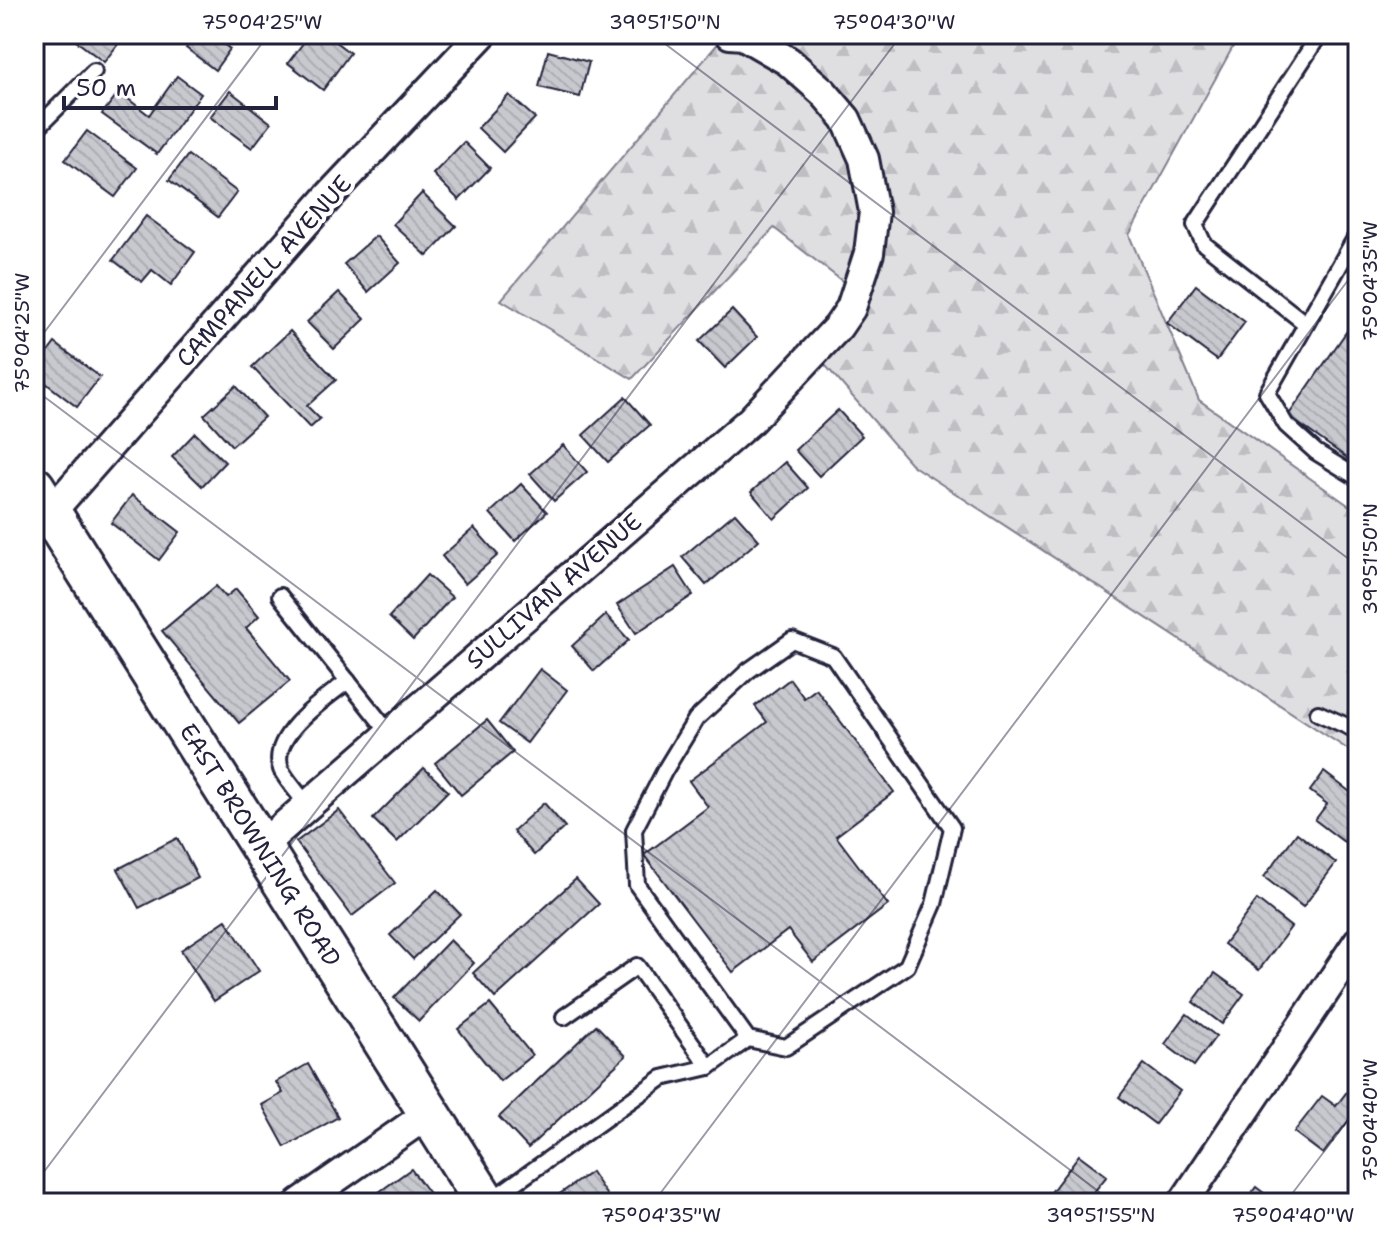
<svg xmlns="http://www.w3.org/2000/svg" width="1392" height="1237" font-family="'Shantell Sans',sans-serif">
  <style>
    .forest { fill: url(#forest-firs); stroke: #80808e; stroke-width: 2 }
    .building { fill: url(#building-back-hatch); stroke: #22223b; stroke-width: 2 }
    .lines { fill: none; stroke-linecap: round; stroke-linejoin: round }
    .lane-casing { stroke: #22223b; stroke-width: 20 }
    .street-casing { stroke: #22223b; stroke-width: 34 }
    .secondary-casing { stroke: #22223b; stroke-width: 46 }
    .lane { stroke: #fff; stroke-width: 14 }
    .street { stroke: #fff; stroke-width: 28 }
    .secondary { stroke: #fff; stroke-width: 40 }
    .ticks { fill: none; stroke: #22223b; stroke-width: 2; stroke-opacity: 0.45 }
    .labels { text-anchor: middle; stroke-width: 8; stroke-linejoin: round; paint-order: stroke }
    .street-label { font-size: 24px; fill: #22223b; stroke: #fff }
    .neatline { fill: none; stroke: #22223b; stroke-width: 3 }
    .ticks-label { font-size: 20px; text-anchor: middle; fill: #22223b }
  </style>
  <defs>
    <pattern id="forest-firs" width="22" height="20" patternUnits="userSpaceOnUse" patternTransform="scale(2)"><rect width="22" height="20" fill="#dfdfe2"/><path d="M5 1l3.5 6h-7zM16 11l3.5 6h-7z" fill="#bfbfc3"/></pattern>
    <pattern id="building-back-hatch" width="6" height="6" patternUnits="userSpaceOnUse" patternTransform="scale(2)"><rect width="6" height="6" fill="#c8c8cf"/><path d="M-1 5l2 2M0 0l6 6M5-1l2 2" fill="none" stroke="#acacb3"/></pattern>
  </defs>
  <rect width="100%" height="100%" fill="#fff"/>
  <filter id="ink" filterUnits="userSpaceOnUse"><feTurbulence type="fractalNoise" baseFrequency=".0125" numOctaves="2"/><feDisplacementMap in="SourceGraphic" scale="16" xChannelSelector="R" yChannelSelector="G"/><feConvolveMatrix kernelMatrix="1 2 1 2 8 2 1 2 1" color-interpolation-filters="sRGB"/></filter>
  <g filter="url(#ink)">
    <path class="forest" d="M726,34h514l-111,201 70,165 159,112v244l-446,-291 -99,-114 47,-56 -86,-67 -142,151 -131,-79z"/>
    <g class="building">
      <path d="M67,34h48l7,5 -18,23z"/>
      <path d="M196,34h14l20,15 -15,21 -29,-22z"/>
      <path d="M310,34h15l25,19 -27,37 -35,-27z"/>
      <path d="M548,51l41,11 -9,35 -41,-10z"/>
      <path d="M177,76l24,18 -44,60 -55,-40 17,-22 30,23z"/>
      <path d="M230,91l41,32 -19,25 -42,-31z"/>
      <path d="M509,95l26,23 -32,34 -25,-24z"/>
      <path d="M87,131l50,37 -22,29 -50,-37z"/>
      <path d="M464,142l26,26 -31,32 -26,-26z"/>
      <path d="M188,155l49,37 -19,25 -49,-37z"/>
      <path d="M422,193l34,33 -29,30 -34,-32z"/>
      <path d="M146,216l49,36 -24,33 -19,-15 -10,12 -29,-22z"/>
      <path d="M376,236l24,27 -32,29 -24,-28z"/>
      <path d="M1196,285l49,37 -28,38 -50,-37z"/>
      <path d="M339,292l26,27 -31,30 -27,-27z"/>
      <path d="M732,310l25,27 -32,31 -26,-27z"/>
      <path d="M1358,315v148l-1,2 -69,-49z"/>
      <path d="M290,331l46,49 -29,26 13,13 -10,9 -58,-61z"/>
      <path d="M55,343l45,34 -23,30 -43,-33v-3z"/>
      <path d="M236,386l28,31 -32,29 -28,-31z"/>
      <path d="M625,397l25,28 -42,37 -25,-27z"/>
      <path d="M838,410l24,26 -43,40 -24,-26z"/>
      <path d="M195,433l30,29 -23,24 -30,-29z"/>
      <path d="M563,445l24,27 -33,29 -24,-27z"/>
      <path d="M785,462l23,26 -34,31 -23,-27z"/>
      <path d="M521,484l26,28 -32,29 -25,-28z"/>
      <path d="M132,495l48,37 -21,28 -48,-37z"/>
      <path d="M735,513l24,27 -53,45 -24,-28z"/>
      <path d="M474,528l24,27 -33,29 -23,-28z"/>
      <path d="M675,567l18,28 -57,38 -19,-28z"/>
      <path d="M427,575l25,22 -39,43 -24,-23z"/>
      <path d="M216,586l10,11 10,-8 23,27 -13,12 44,53 -51,42 -77,-92z"/>
      <path d="M606,615l23,25 -35,31 -22,-25z"/>
      <path d="M540,669l27,21 -40,53 -28,-20z"/>
      <path d="M790,679l14,19 12,-9 78,103 -58,44 52,69 -75,57 -25,-32 -55,42 -89,-117 64,-48 -19,-26 78,-59 -12,-16z"/>
      <path d="M487,720l26,32 -52,43 -26,-32z"/>
      <path d="M424,768l24,23 -51,51 -24,-23z"/>
      <path d="M1324,772l34,26v26l-14,18 -29,-22 12,-16 -17,-13z"/>
      <path d="M544,803l21,24 -31,28 -21,-24z"/>
      <path d="M339,810l56,73 -43,33 -56,-74z"/>
      <path d="M1297,833l39,30 -33,44 -39,-30z"/>
      <path d="M177,838l21,40 -59,30 -21,-39z"/>
      <path d="M576,879l23,25 -104,94 -22,-25z"/>
      <path d="M437,890l23,24 -47,45 -23,-24z"/>
      <path d="M1257,900l34,27 -32,43 -35,-26z"/>
      <path d="M226,920l33,51 -45,30 -33,-51z"/>
      <path d="M450,940l24,23 -55,58 -25,-23z"/>
      <path d="M1215,973l29,21 -22,30 -29,-22z"/>
      <path d="M490,1004l42,51 -32,26 -42,-52z"/>
      <path d="M1187,1014l29,22 -22,30 -29,-22z"/>
      <path d="M596,1025l30,31 -98,92 -29,-31z"/>
      <path d="M308,1064l30,53 -53,30 -23,-42 21,-12 -7,-11z"/>
      <path d="M1144,1064l36,27 -25,33 -36,-27z"/>
      <path d="M1349,1089l9,7v12l-35,46 -29,-22 28,-36 14,10z"/>
      <path d="M1079,1155l28,21 -14,17 13,10h-63z"/>
      <path d="M411,1169l25,34h-72z"/>
      <path d="M591,1172l21,31h-65z"/>
      <path d="M1256,1187l21,16h-33z"/>
    </g>
    <g class="lines">
      <defs>
        <g id="lane">
          <path d="M34,131l60,-60"/>
          <path d="M1358,233l-91,160 19,32 30,27 42,26"/>
          <path d="M1306,324l-102,-80 -9,-19 125,-191"/>
          <path d="M280,596l110,138"/>
          <path d="M1318,713l40,18"/>
          <path d="M307,805c-6,-9 -23,-27 -26,-36 -13,-33 45,-71 67,-88"/>
          <path d="M564,1017l73,-51 72,101"/>
          <path d="M487,1203l175,-125 47,-11 39,-28 38,8 121,-81 27,-62 18,-76 -119,-172 -41,-16 -44,31 -52,48 -31,51 -31,60 3,55 111,154"/>
        </g>
        <g id="street">
          <path d="M50,513l280,-318 152,-161"/>
          <path d="M261,846l490,-426 87,-93 13,-19 18,-55 5,-41 -10,-53 -18,-40 -23,-27 -35,-31 -45,-26 -13,-1"/>
          <path d="M300,1203l129,-90"/>
          <path d="M1183,1203l175,-261"/>
        </g>
        <path id="secondary" d="M34,487l452,716"/>
      </defs>
      <use href="#lane" class="lane-casing"/>
      <use href="#street" class="street-casing"/>
      <use href="#secondary" class="secondary-casing"/>
      <use href="#lane" class="lane"/>
      <use href="#street" class="street"/>
      <use href="#secondary" class="secondary"/>
    </g>
  </g>
  <path class="ticks" d="M652,34l706,532M34,346l235,-312M34,389l1080,814M34,1185l868,-1151M653,1203l705,-936M1285,1203l73,-96"/>
  <g class="labels">
    <g class="street-label">
      <text transform="translate(264 271) rotate(-48)" y="8">CAMPANELL AVENUE</text>
      <text transform="translate(554 591) rotate(-41)" y="8">SULLIVAN AVENUE</text>
      <text transform="translate(260 845) rotate(58)" y="8">EAST BROWNING ROAD</text>
    </g>
  </g>
  <rect width="1392" height="1237" fill="none" stroke="#fff" stroke-width="88"/>
  <path d="M64 96v12h212v-12" fill="none" stroke="#22223b" stroke-width="4"/>
  <text x="76" y="96" font-size="24" fill="#22223b" stroke="#ffffff" stroke-width="6" paint-order="stroke">50 m</text>
  <rect x="44" y="44" width="1304" height="1149" class="neatline"/>
  <g class="ticks-label">
    <text x="262" y="29">75°04'25"W</text>
    <text x="665" y="29">39°51'50"N</text>
    <text x="894" y="29">75°04'30"W</text>
    <text transform="translate(1370 281) rotate(-90)" y="7">75°04'35"W</text>
    <text transform="translate(22 333) rotate(-90)" y="7">75°04'25"W</text>
    <text transform="translate(1370 559) rotate(-90)" y="7">39°51'50"N</text>
    <text transform="translate(1370 1120) rotate(-90)" y="7">75°04'40"W</text>
    <text x="661" y="1222">75°04'35"W</text>
    <text x="1101" y="1222">39°51'55"N</text>
    <text x="1293" y="1222">75°04'40"W</text>
  </g>
</svg>
